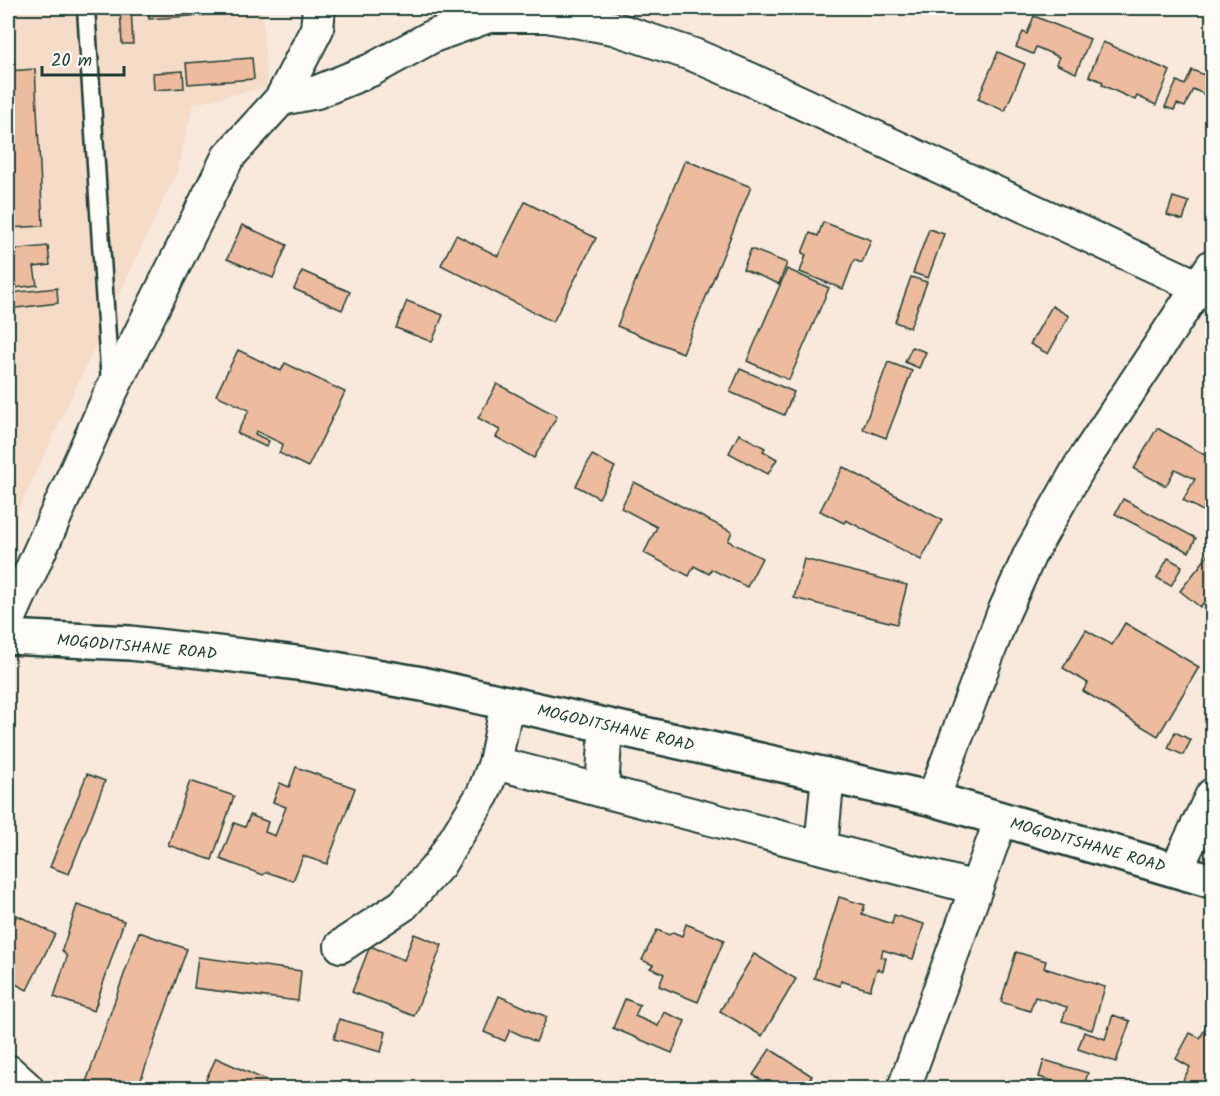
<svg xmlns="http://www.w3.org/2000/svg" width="1220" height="1096" font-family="Kalam,sans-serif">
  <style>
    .built { fill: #f5dcc9 }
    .building { fill: #edbc9e; stroke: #1f3d34; stroke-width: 1.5 }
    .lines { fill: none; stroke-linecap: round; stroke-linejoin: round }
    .service-casing { stroke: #1f3d34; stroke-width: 21 }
    .minor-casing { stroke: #1f3d34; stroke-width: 36 }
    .secondary-casing { stroke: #1f3d34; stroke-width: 38 }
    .service { stroke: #fdfcf7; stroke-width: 16 }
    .minor { stroke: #fdfcf7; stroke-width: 32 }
    .secondary { stroke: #fdfcf7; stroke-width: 33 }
    .labels { text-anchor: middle; stroke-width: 6; stroke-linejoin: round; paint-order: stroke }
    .street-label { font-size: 16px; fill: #1f3d34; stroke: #fdfcf7 }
  </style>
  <rect width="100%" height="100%" fill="#f8e9dc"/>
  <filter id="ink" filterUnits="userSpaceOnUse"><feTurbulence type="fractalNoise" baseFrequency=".0167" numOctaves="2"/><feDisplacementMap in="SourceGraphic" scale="12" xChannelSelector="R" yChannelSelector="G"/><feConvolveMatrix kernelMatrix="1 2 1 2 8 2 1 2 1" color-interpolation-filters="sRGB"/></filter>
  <g filter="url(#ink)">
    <path class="built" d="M8,8h254l5,79 -74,17 -14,63 -171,366z"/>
    <g class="building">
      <path d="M120,8h11l2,36h-11z"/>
      <path d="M148,8h86v5l-85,6z"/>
      <path d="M1034,16l56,23 -14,34 -20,-9 3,-7 -23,-10 -3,7 -17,-7 7,-15 4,2z"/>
      <path d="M1103,42l67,29 -14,34 -19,-9 -2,4 -33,-15 1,-3 -14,-6z"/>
      <path d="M998,52l27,12 -20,47 -27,-12z"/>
      <path d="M252,58l2,21 -66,5 -2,-21z"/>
      <path d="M35,69l8,157 -35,2v-85h2l-2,-72z"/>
      <path d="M1192,70l15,6 -1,3 6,3v16l-19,-9 -8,18 -8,-3 -3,6 -9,-3 12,-26 8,4z"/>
      <path d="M183,71l1,17 -30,2 -1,-17z"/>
      <path d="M685,160l66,27 -68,166 -66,-27z"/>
      <path d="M1173,197l16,5 -6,18 -16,-5z"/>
      <path d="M525,202l71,36 -43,84 -112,-57 15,-30 42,21z"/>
      <path d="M823,222l48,18 -9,23 -8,-3 -11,29 -43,-17 6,-17 -4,-2 8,-20 8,3z"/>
      <path d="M242,225l45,20 -14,33 -46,-19z"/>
      <path d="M929,229l15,5 -16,44 -15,-5z"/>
      <path d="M48,246l2,19 -16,2 3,18 -22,3 -4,-38z"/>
      <path d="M751,249l36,14 -8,21 -36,-15z"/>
      <path d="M787,269l42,19 -40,92 -42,-19z"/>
      <path d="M302,271l48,21 -8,18 -48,-21z"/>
      <path d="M8,275l2,18 47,-5 1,15 -50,6z"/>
      <path d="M911,277l16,5 -17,46 -15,-6z"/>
      <path d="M407,301l36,14 -11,27 -36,-14z"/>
      <path d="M1052,306l17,10 -21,38 -18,-10z"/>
      <path d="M912,347l14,5 -7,16 -14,-6z"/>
      <path d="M238,350l43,21 4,-8 60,29 -37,75 -29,-14 4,-9 -27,-13 -1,3 14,7 -3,6 -29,-14 12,-23 -33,-15z"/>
      <path d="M888,362l24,9 -26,67 -23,-9z"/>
      <path d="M740,369l54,23 -10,23 -54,-23z"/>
      <path d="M497,384l60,32 -23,42 -38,-21 4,-7 -22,-12z"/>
      <path d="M1157,428l55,31v47l-4,8 -25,-14 12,-21 -20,-10 -9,17 -32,-17z"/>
      <path d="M739,434l26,14 -2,3 14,8 -9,15 -39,-21z"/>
      <path d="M592,455l23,12 -16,31 -23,-12z"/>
      <path d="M843,467l99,53 -21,40 -75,-40 -2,3 -24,-12z"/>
      <path d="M634,482l98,50 -4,9 34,17 -15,29 -36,-18 -2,5 -15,-8 -5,10 -45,-23 13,-26 -36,-19z"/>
      <path d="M1123,499l73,39 -7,14 -74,-38z"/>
      <path d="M1210,553l2,3v55l-9,-8 -3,4 -20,-16z"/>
      <path d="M1168,558l14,8 -11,20 -14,-8z"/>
      <path d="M804,559l103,26 -10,39 -103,-26z"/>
      <path d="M1125,623l74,44 -41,69 -75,-45 5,-8 -25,-15 23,-38 26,15z"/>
      <path d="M1175,732l16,8 -8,15 -15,-7z"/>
      <path d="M296,767l59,21 -28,76 -24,-8 -10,25 -26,-9 -4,3 -43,-16 14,-36 11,4 5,-12 18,7 -3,10 10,4 11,-29 -13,-5 7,-19 9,4z"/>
      <path d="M87,774l18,7 -36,93 -19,-7z"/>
      <path d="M190,781l44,15 -22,64 -44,-15z"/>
      <path d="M839,897l26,8 -3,9 30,10 2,-9 30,9 -11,35 -30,-9 -2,7 5,1 -3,13 -6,-2 -7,21 -29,-9 -1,5 -26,-8z"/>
      <path d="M77,905l47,16 -30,90 -40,-14 13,-40 -5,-7z"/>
      <path d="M17,915l38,19 -28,56 -19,-10v-46z"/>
      <path d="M686,924l38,16 -26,62 -39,-16 5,-12 -14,-6 3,-3 -11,-5 15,-30 12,5 4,-3 9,4z"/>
      <path d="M139,932l48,17 -49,139h-54z"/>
      <path d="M414,934l28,11 -28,71 -62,-24 18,-46 34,14z"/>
      <path d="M1016,952l30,9 -2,7 61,19 -13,43 -30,-9 5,-14 -32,-10 -5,14 -29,-9z"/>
      <path d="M754,954l42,25 -34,57 -42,-25z"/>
      <path d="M198,957l103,14 -3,30 -104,-13z"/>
      <path d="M499,996l48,21 -11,25 -26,-12 -5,11 -21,-9z"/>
      <path d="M625,999l15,6 -5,11 23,10 6,-14 21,9 -13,32 -59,-25z"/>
      <path d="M1113,1015l17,6 -14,41 -38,-13 6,-17 21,7z"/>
      <path d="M1211,1017l1,1v70h-23l-8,-4 9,-17 -14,-8 14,-26 10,5z"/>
      <path d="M339,1019l47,13 -5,20 -47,-13z"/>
      <path d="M770,1049l42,27 -8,12h-30l-21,-13z"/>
      <path d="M216,1058l54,24 -3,6h-65z"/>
      <path d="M1044,1060l44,13 -5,15h-7l-37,-11z"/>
      <path d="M1030,1082l19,6h-22z"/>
    </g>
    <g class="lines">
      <defs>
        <path id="service" d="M86,8l24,376"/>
        <g id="minor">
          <path d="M281,99l36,-70 2,-21"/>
          <path d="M8,622l102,-228 118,-237 53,-58 36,-7 54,-22 62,-34 56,-20h58l66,12 81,27 58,25 447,207"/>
          <path d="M495,763l481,125"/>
          <path d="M602,791l4,-66"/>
          <path d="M933,799l70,-185 27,-60 50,-88 132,-200"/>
          <path d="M821,847l7,-72"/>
          <path d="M1176,870l36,-75"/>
          <path d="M341,946l62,-41 36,-40 44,-71 12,-31 12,-60"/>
          <path d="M8,1071l19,17"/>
          <path d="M904,1088l97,-269"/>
        </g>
        <path id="secondary" d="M8,637l122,6 104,12 78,10 110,19 511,115 279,82"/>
      </defs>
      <use href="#service" class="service-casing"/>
      <use href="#minor" class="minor-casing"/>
      <use href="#secondary" class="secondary-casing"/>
      <use href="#service" class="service"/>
      <use href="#minor" class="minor"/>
      <use href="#secondary" class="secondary"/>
    </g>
  </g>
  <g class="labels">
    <g class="street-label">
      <text transform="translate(137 646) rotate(5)" y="6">MOGODITSHANE ROAD</text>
      <text transform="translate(616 727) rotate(13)" y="6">MOGODITSHANE ROAD</text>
      <text transform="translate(1088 844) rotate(16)" y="6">MOGODITSHANE ROAD</text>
    </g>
  </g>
  <rect width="1220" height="1096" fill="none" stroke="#fdfcf7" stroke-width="30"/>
  <rect x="15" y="15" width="1190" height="1066" fill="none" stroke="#1f3d34" stroke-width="2" filter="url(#ink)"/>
  <path d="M42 66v9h82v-9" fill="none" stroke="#1f3d34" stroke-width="3"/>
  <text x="51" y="66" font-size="18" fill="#1f3d34" stroke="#fdfcf7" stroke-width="4.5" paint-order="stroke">20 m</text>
</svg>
